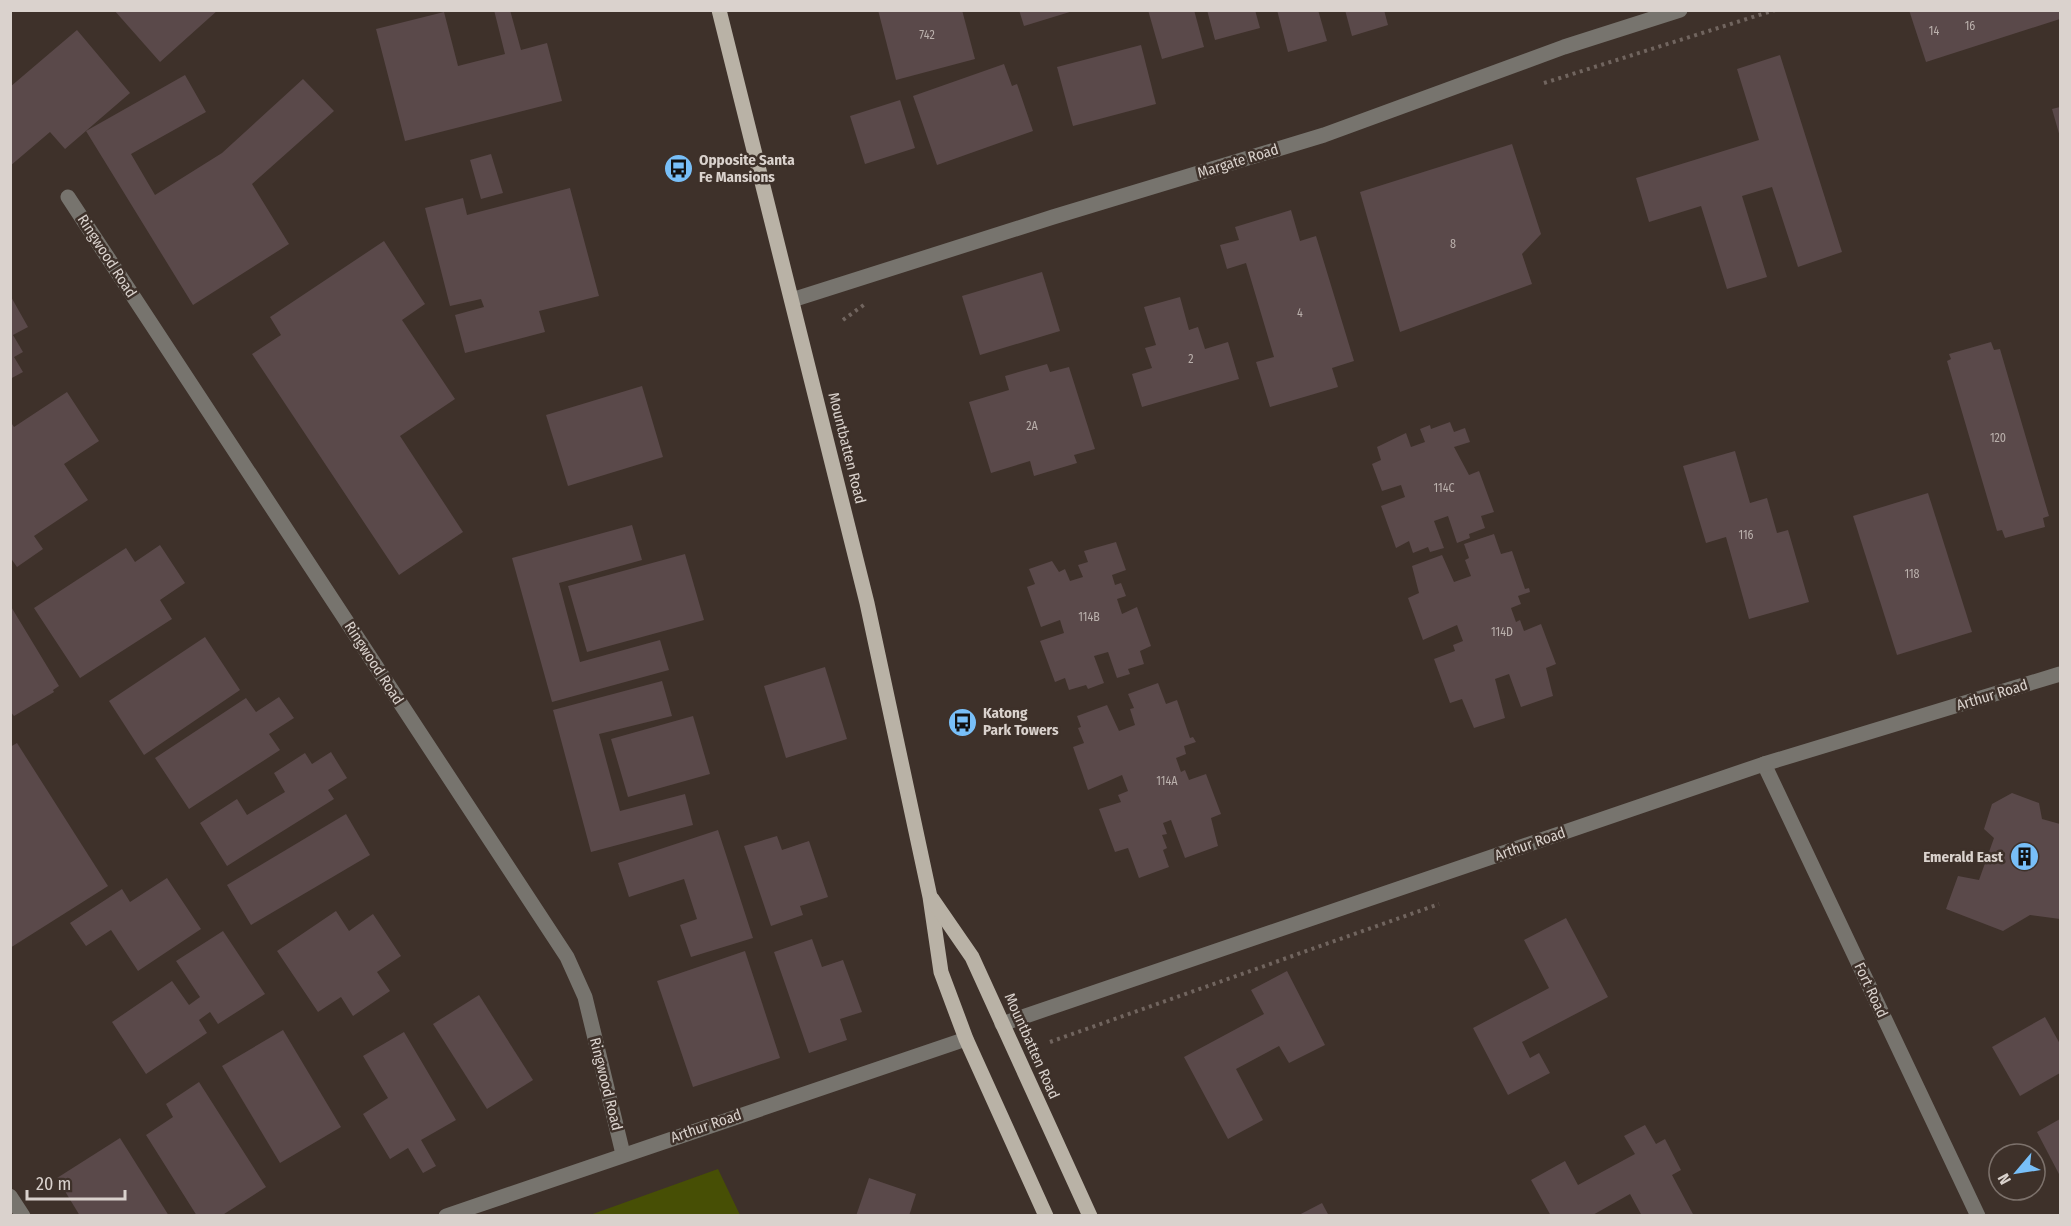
<svg xmlns="http://www.w3.org/2000/svg" width="2071" height="1226" font-family="'Fira Sans Condensed',sans-serif">
  <style>
    .green { fill: #474f05 }
    .building { fill: #5a494a }
    .lines { fill: none; stroke-linecap: round; stroke-linejoin: round }
    .path { stroke: #71655f; stroke-width: 4; stroke-dasharray: 3 4.5; stroke-linecap: butt }
    .minor { stroke: #77746e; stroke-width: 15 }
    .major { stroke: #b9b2a6; stroke-width: 15 }
    .labels { text-anchor: middle; stroke-width: 5; stroke-linejoin: round; paint-order: stroke }
    .number-label { font-size: 12px; fill: #bab0ac }
    .poi-label { font-size: 15px; font-weight: bold; fill: #dad2cd; stroke: #3e312a; text-anchor: start }
    .street-label { font-size: 15px; fill: #dad2cd; stroke: #3e312a }
  </style>
  <rect width="100%" height="100%" fill="#3e312a"/>
  <path class="green" d="M718,1169l22,46h-150z"/>
  <g class="building">
    <path d="M114,10h104l-58,52z"/>
    <path d="M494,10h16l11,40 26,-7 15,58 -157,40 -29,-112 68,-17 14,54 47,-12z"/>
    <path d="M878,10h84l13,49 -79,21z"/>
    <path d="M1019,10h54v1l-49,15z"/>
    <path d="M1148,10h46l10,37 -42,12z"/>
    <path d="M1207,10h48l5,18 -45,12z"/>
    <path d="M1277,10h41l9,31 -39,11z"/>
    <path d="M1345,10h39l4,15 -36,11z"/>
    <path d="M1909,10h151v9l-134,43z"/>
    <path d="M77,30l53,63 -65,56 -15,-17 -40,34v-79z"/>
    <path d="M1141,45l15,59 -83,22 -16,-59z"/>
    <path d="M1780,55l62,197 -44,15 -26,-80 -30,9 25,81 -40,12 -26,-83 -52,16 -13,-44 123,-38 -22,-71z"/>
    <path d="M1004,64l8,22 5,-2 16,47 -96,34 -24,-69z"/>
    <path d="M185,75l21,37 -75,42 24,41 67,-42 81,-74 31,32 -82,73 37,60 -96,61 -107,-174z"/>
    <path d="M900,100l15,48 -50,16 -15,-48z"/>
    <path d="M2060,107v30l-8,-28z"/>
    <path d="M1512,144l29,90 -19,20 10,30 -132,48 -40,-140z"/>
    <path d="M491,154l12,39 -22,6 -11,-39z"/>
    <path d="M570,188l29,108 -60,15 6,21 -80,21 -10,-38 29,-8 -3,-8 -31,7 -25,-98 38,-10 4,17z"/>
    <path d="M1291,210l9,31 16,-5 38,125 -22,7 6,19 -68,20 -14,-45 18,-5 -28,-94 -19,6 -7,-24 19,-5 -4,-13z"/>
    <path d="M384,241l41,63 -23,16 53,79 -55,37 63,96 -64,43 -147,-221 29,-19 -11,-18z"/>
    <path d="M1042,272l18,59 -80,24 -18,-59z"/>
    <path d="M10,295l18,32 -15,8 10,17 -9,5 9,15 -13,7z"/>
    <path d="M1180,297l9,33 9,-3 7,22 23,-7 11,37 -97,28 -10,-33 20,-6 -7,-20 11,-3 -12,-38z"/>
    <path d="M1991,342l3,8 6,-1 49,167 -6,2 2,9 -40,11 -3,-8 -5,1 -50,-170 4,-2 -2,-5z"/>
    <path d="M1047,364l3,8 19,-5 26,82 -21,6 3,8 -43,13 -4,-15 -39,12 -22,-71 40,-12 -4,-14z"/>
    <path d="M642,386l21,71 -95,29 -22,-71z"/>
    <path d="M67,392l32,49 -35,23 24,36 -54,36 9,13 -26,18 -7,-10v-136l4,6z"/>
    <path d="M1450,422l4,10 11,-4 5,14 -16,5 15,28 10,-4 15,41 -13,4 4,12 -16,6 1,4 -13,5 -9,-27 -14,5 10,27 -14,4 -2,-5 -15,6 -4,-12 -13,7 -15,-42 24,-9 -4,-12 -19,6 -10,-27 9,-4 -4,-13 29,-14 5,14 14,-5 -5,-13 10,-4 1,4z"/>
    <path d="M1735,451l15,52 17,-5 10,35 11,-3 21,72 -60,17 -23,-82 -20,6 -23,-77z"/>
    <path d="M1928,493l44,139 -75,23 -44,-139z"/>
    <path d="M632,525l10,35 -83,23 21,79 80,-22 9,30 -117,32 -40,-144z"/>
    <path d="M1494,534l7,20 11,-3 13,38 4,-1 1,4 -12,4 3,8 -10,4 5,14 4,-2 4,11 17,-7 15,40 -10,4 7,28 -32,11 -12,-33 -14,5 10,39 -31,10 -12,-29 -12,4 -16,-44 21,-8 -2,-6 10,-4 -6,-16 -34,15 -15,-42 11,-5 -7,-27 30,-11 12,27 17,-6 -6,-16 4,-2 -5,-14z"/>
    <path d="M1116,542l10,28 -14,5 3,10 6,-2 5,13 -9,3 5,15 15,-7 14,39 -11,5 4,13 -16,5 2,5 -13,4 -9,-26 -14,4 10,27 -16,6 -2,-4 -17,5 -4,-12 -10,4 -15,-41 24,-8 -4,-13 -19,7 -14,-40 8,-3 -6,-15 23,-8 7,11 6,-3 5,12 13,-4 -5,-12 10,-3 -4,-11z"/>
    <path d="M160,545l25,38 -25,17 12,19 -92,59 -46,-70 92,-60 9,14z"/>
    <path d="M685,554l19,66 -117,32 -19,-66z"/>
    <path d="M10,605l49,81 -6,4 1,2 -40,24 -4,-5z"/>
    <path d="M205,637l35,53 -96,65 -35,-54z"/>
    <path d="M825,667l22,72 -61,19 -22,-72z"/>
    <path d="M662,681l10,35 -73,18 21,77 65,-17 8,31 -102,27 -38,-142z"/>
    <path d="M1158,683l8,21 11,-4 13,38 3,-1 3,5 -12,4 2,8 -10,4 5,14 4,-2 4,10 17,-6 15,40 -10,4 7,28 -33,12 -14,-38 -8,3 4,11 -5,1 5,13 -4,2 6,17 -30,11 -11,-30 -13,4 -16,-43 22,-7 -3,-7 10,-4 -6,-16 -34,15 -15,-43 11,-4 -6,-15 3,-1 -4,-11 30,-11 12,26 16,-6 -5,-16 4,-1 -6,-14z"/>
    <path d="M279,697l15,21 -25,16 11,16 -91,59 -34,-51 91,-60 10,14z"/>
    <path d="M693,716l17,58 -82,23 -17,-58z"/>
    <path d="M17,743l91,143 -98,62v-201z"/>
    <path d="M331,752l16,26 -19,12 6,9 -107,67 -27,-43 37,-24 10,16 38,-23 -11,-19 31,-20 7,11z"/>
    <path d="M2012,793l27,10 3,16 18,5v95l-30,-4 -27,16 -57,-22 12,-33 21,4 15,-42 -10,-9 8,-25z"/>
    <path d="M346,814l24,41 -119,70 -24,-40z"/>
    <path d="M718,830l35,108 -62,19 -11,-32 17,-6 -13,-40 -55,18 -11,-34z"/>
    <path d="M777,836l5,14 27,-9 19,56 -28,9 3,9 -32,11 -27,-80z"/>
    <path d="M167,878l34,51 -63,42 -27,-41 -25,16 -16,-23 52,-34 8,13z"/>
    <path d="M336,911l13,20 24,-17 28,42 -24,16 13,19 -37,25 -12,-19 -23,15 -41,-61z"/>
    <path d="M1566,918l42,79 -86,45 8,16 9,-5 11,20 -42,22 -35,-67 76,-40 -25,-48z"/>
    <path d="M223,931l42,63 -47,30 -8,-12 -11,8 8,13 -61,41 -34,-52 60,-41 17,24 11,-8 -24,-36z"/>
    <path d="M812,939l10,28 21,-7 19,52 -22,7 7,21 -38,13 -35,-101z"/>
    <path d="M745,951l35,107 -87,29 -36,-106z"/>
    <path d="M1287,971l38,74 -36,18 -10,-17 -43,23 27,51 -35,19 -44,-82 80,-43 -13,-24z"/>
    <path d="M479,995l54,85 -46,29 -54,-85z"/>
    <path d="M2045,1017l15,27v29l-40,23 -28,-49z"/>
    <path d="M283,1030l58,97 -61,36 -58,-97z"/>
    <path d="M404,1032l52,88 -35,20 15,26 -13,7 -15,-25 -18,11 -27,-45 25,-16 -25,-42z"/>
    <path d="M199,1082l67,105 -45,29h-24l-51,-81 27,-18 -7,-13z"/>
    <path d="M2060,1119v57l-23,-44z"/>
    <path d="M1645,1125l11,19 9,-5 16,31 -9,5 22,41h-52l-12,-22 -39,22h-40l-20,-36 34,-19 13,24 57,-31 -11,-18z"/>
    <path d="M120,1138l49,78h-89l-23,-38z"/>
    <path d="M869,1178l47,16 -7,22h-53z"/>
    <path d="M1322,1203l7,13h-32z"/>
  </g>
  <g class="lines">
    <g class="path">
      <path d="M1544,83l231,-73"/>
      <path d="M843,320l22,-16"/>
      <path d="M1050,1042l389,-138"/>
    </g>
    <g class="minor">
      <path d="M68,197l499,760 18,40 38,157"/>
      <path d="M792,300l261,-83 271,-82 240,-88 116,-37"/>
      <path d="M1764,764l214,452"/>
      <path d="M1002,1024l762,-260 296,-90"/>
      <path d="M10,1196l13,20"/>
      <path d="M446,1216l520,-177"/>
    </g>
    <g class="major">
      <path d="M719,10l148,593 63,294 11,75 25,67 80,177"/>
      <path d="M932,899l40,58 118,259"/>
    </g>
  </g>
  <defs>
    <symbol id="bus-disc" viewBox="-11 -11 22 22"><circle r="9.5" fill="#78bff8" stroke="#3e312a"/><path d="M-5-6H5V4H4V6H2V4H-2V6H-4V4H-5ZM-3.5-4V0h7V-4ZM-3.5 1.2v1.5H-2V1.2ZM2 1.2v1.5H3.5V1.2Z" fill="#111"/></symbol>
    <symbol id="building-disc" viewBox="-11 -11 22 22"><circle r="9.5" fill="#78bff8" stroke="#3e312a"/><path d="M-4-6H4V6H1V3H-1V6H-4ZM-2.5-4.3h1.7v1.8h-1.7ZM.8-4.3h1.7v1.8H.8ZM-2.5-1h1.7V.8h-1.7ZM.8-1h1.7V.8H.8Z" fill="#111"/></symbol>
  </defs>
  <g fill-rule="evenodd">
    <use href="#bus-disc" x="662" y="152" width="33" height="33"/>
    <use href="#bus-disc" x="946" y="706" width="33" height="33"/>
    <use href="#building-disc" x="2008" y="840" width="33" height="33"/>
  </g>
  <g class="labels">
    <g class="number-label">
      <text x="1970" y="30">16</text>
      <text x="1934" y="35">14</text>
      <text x="927" y="39">742</text>
      <text x="1453" y="248">8</text>
      <text x="1300" y="317">4</text>
      <text x="1191" y="363">2</text>
      <text x="1032" y="430">2A</text>
      <text x="1998" y="442">120</text>
      <text x="1444" y="492">114C</text>
      <text x="1746" y="539">116</text>
      <text x="1912" y="578">118</text>
      <text x="1089" y="621">114B</text>
      <text x="1502" y="636">114D</text>
      <text x="1167" y="785">114A</text>
    </g>
    <g class="poi-label">
      <text x="699" y="165">Opposite Santa<tspan x="699" dy="17">Fe Mansions</tspan></text>
      <text x="983" y="718">Katong<tspan x="983" dy="17">Park Towers</tspan></text>
      <text x="2003" y="862" text-anchor="end">Emerald East</text>
    </g>
    <g class="street-label">
      <text transform="translate(1238 161) rotate(-17)" y="5">Margate Road</text>
      <text transform="translate(107 256) rotate(57)" y="5">Ringwood Road</text>
      <text transform="translate(847 448) rotate(76)" y="5">Mountbatten Road</text>
      <text transform="translate(374 663) rotate(57)" y="5">Ringwood Road</text>
      <text transform="translate(1992 695) rotate(-17)" y="5">Arthur Road</text>
      <text transform="translate(1530 844) rotate(-19)" y="5">Arthur Road</text>
      <text transform="translate(1871 990) rotate(65)" y="5">Fort Road</text>
      <text transform="translate(1032 1046) rotate(66)" y="5">Mountbatten Road</text>
      <text transform="translate(606 1084) rotate(76)" y="5">Ringwood Road</text>
      <text transform="translate(706 1126) rotate(-19)" y="5">Arthur Road</text>
    </g>
  </g>
  <rect width="2071" height="1226" fill="none" stroke="#dad2cd" stroke-width="24"/>
  <g transform="translate(2017 1172) rotate(241)"><circle r="28" fill="#3e312a" stroke="#7c716b" stroke-width="1.5"/>
  <path d="M0-4.5L10 22L0 15L-10 22Z" fill="#78bff8"/>
  <text y="-9" font-size="16" font-weight="bold" text-anchor="middle" fill="#dad2cd">N</text>
  </g>
  <path d="M27 1190v9h98v-9" fill="none" stroke="#dad2cd" stroke-width="3"/>
  <text x="36" y="1190" font-size="18" fill="#dad2cd" stroke="#3e312a" stroke-width="4.5" paint-order="stroke">20 m</text>
</svg>
